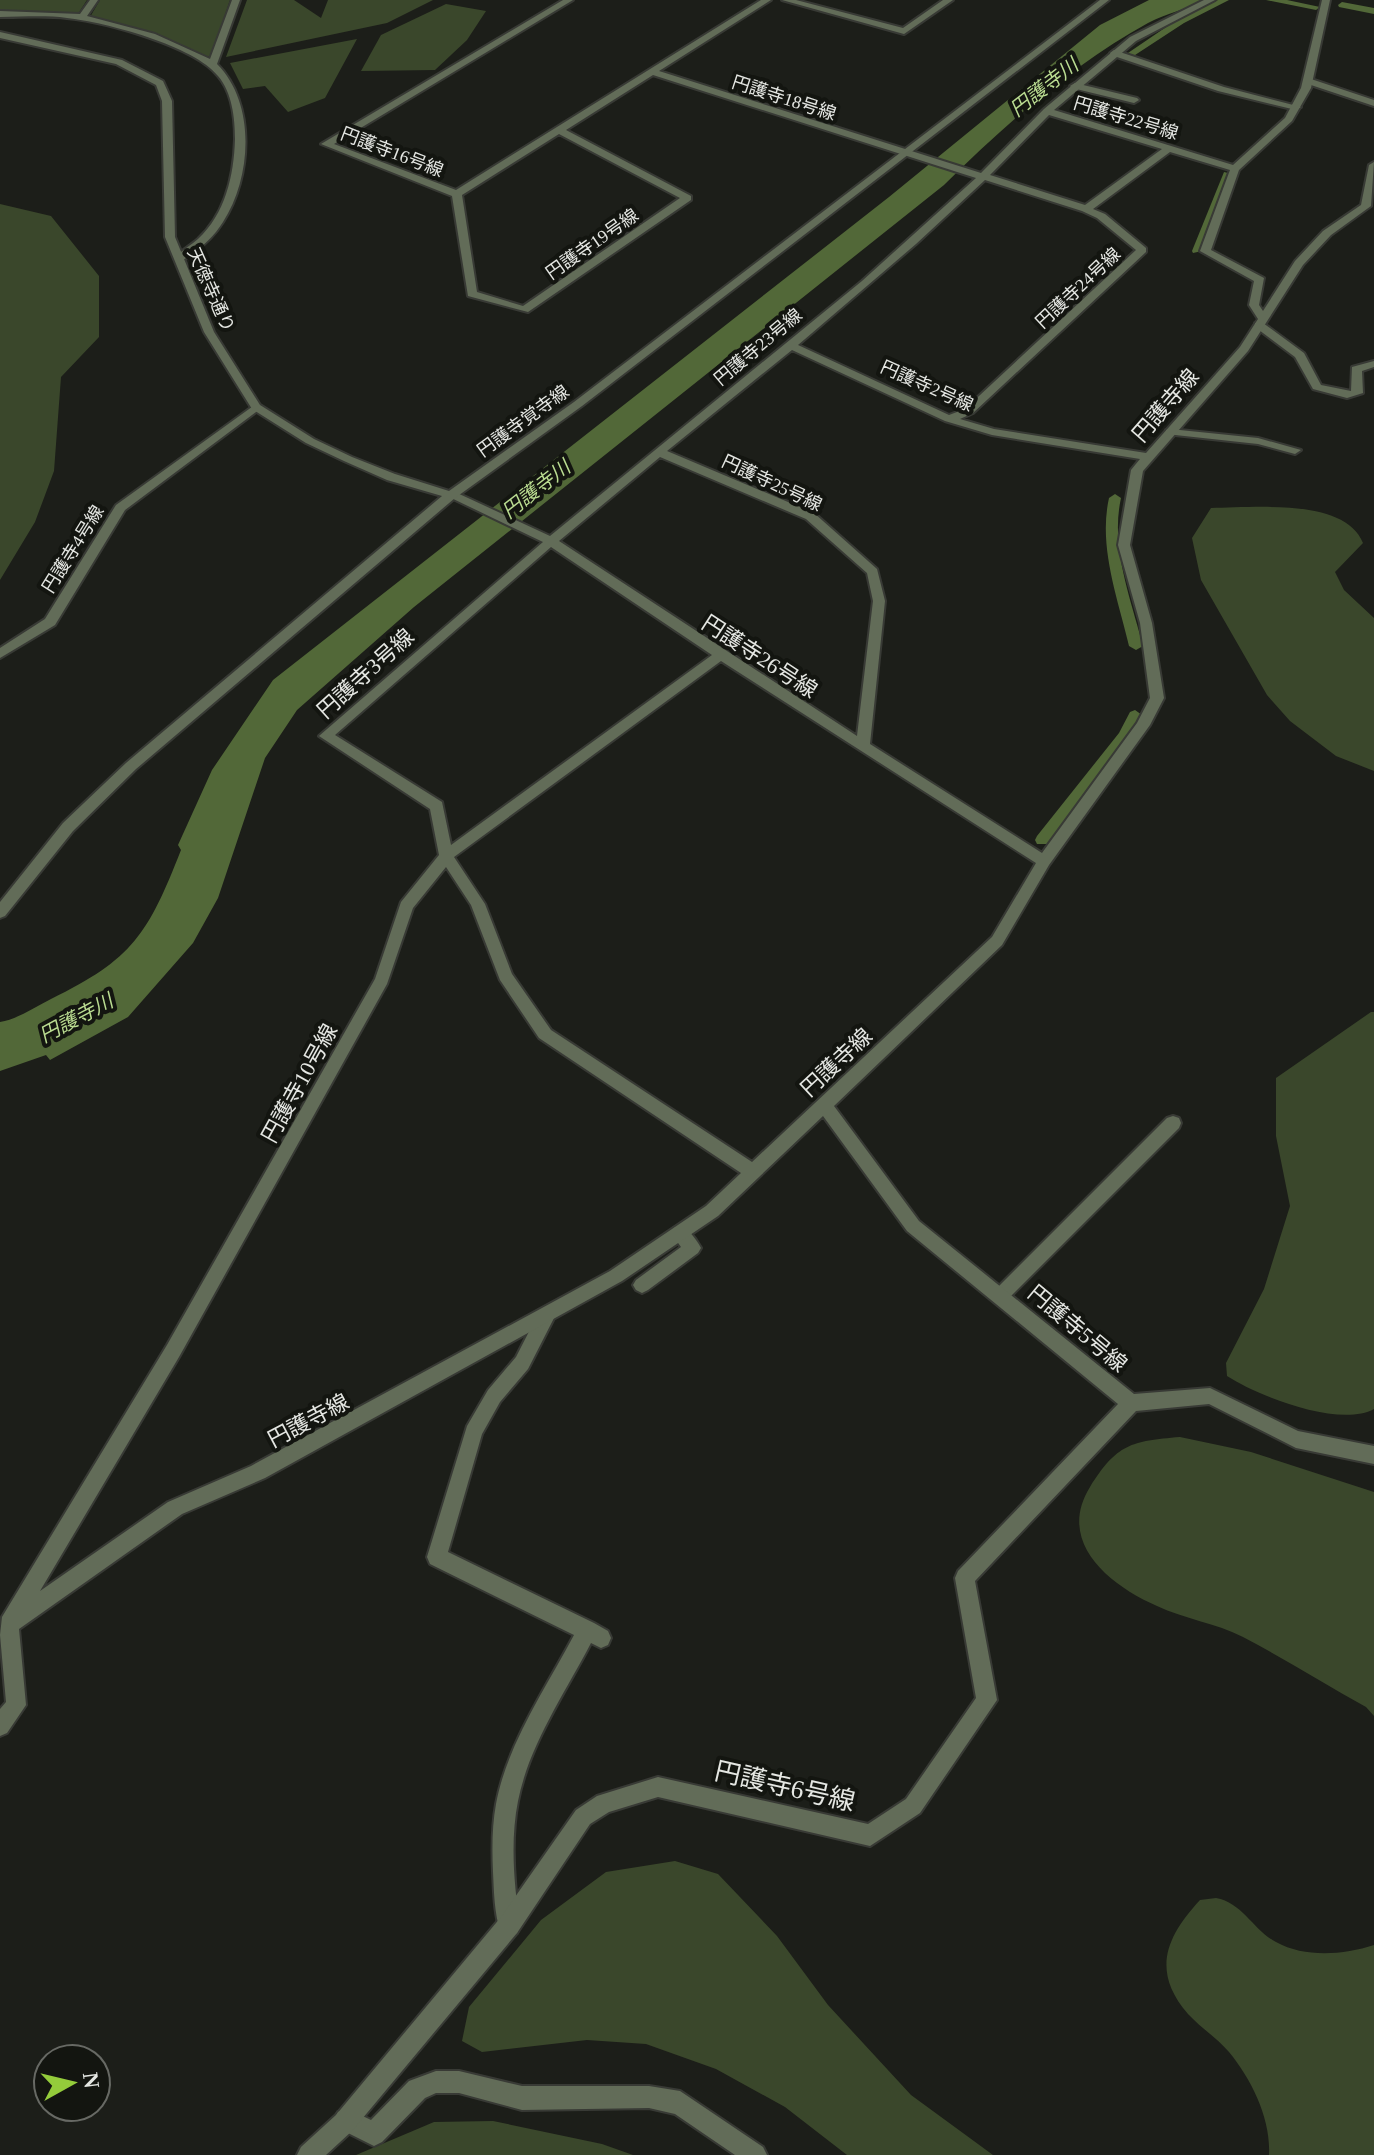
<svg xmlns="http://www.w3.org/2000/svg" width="1374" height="2155" font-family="'Times New Roman','Noto Sans JP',serif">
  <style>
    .green { fill: #3a472b }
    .water { fill: #526838 }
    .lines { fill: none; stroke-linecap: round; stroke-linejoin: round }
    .stream { fill: #526838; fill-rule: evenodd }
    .service-casing { stroke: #383a35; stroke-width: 4 }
    .minor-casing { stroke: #383a35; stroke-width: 4 }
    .tertiary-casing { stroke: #383a35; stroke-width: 4 }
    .service { fill: #626c58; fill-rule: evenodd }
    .minor { fill: #626c58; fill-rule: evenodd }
    .tertiary { fill: #626c58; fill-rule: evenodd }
    .labels { text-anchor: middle; stroke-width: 8; stroke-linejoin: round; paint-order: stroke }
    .far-street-label { font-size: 18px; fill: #e5e7e3; stroke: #131510 }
    .far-water-label { font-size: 20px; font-style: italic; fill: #badc91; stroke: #131510 }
    .street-label { font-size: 22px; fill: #e5e7e3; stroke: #131510 }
    .near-street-label { font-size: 26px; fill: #e5e7e3; stroke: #131510 }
  </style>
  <rect width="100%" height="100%" fill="#1c1e19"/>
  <g class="green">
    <path d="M0,0h87l-9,14 -78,-1z"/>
    <path d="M100,0h130l-19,56 -5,1 -64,-27 -52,-13z"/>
    <path d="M247,0h47l27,18 7,-18h105l-46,23 -161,34z"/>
    <path d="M446,4l40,7 -19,29 -32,30 -74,1 20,-36z"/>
    <path d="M357,39l-32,59 -37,14 -23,-26 -22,3 -13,-26z"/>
    <path d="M0,204l51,12 48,60v61l-38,40 -7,94 -19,51 -35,58z"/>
    <path d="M1211,508c41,0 134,-11 152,35l-28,29 9,18 30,28v153l-38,-15 -46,-35 -23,-26 -66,-115 -9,-42z"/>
    <path d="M1371,1012h3v397c-35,19 -116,-13 -147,-33l-1,-13 38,-74 26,-83 -14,-70v-58z"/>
    <path d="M1180,1437l71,15 123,40v224l-8,-9c-41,-23 -81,-48 -123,-70 -27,-14 -59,-18 -86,-31 -48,-21 -101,-64 -67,-119 27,-43 41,-46 90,-50z"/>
    <path d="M675,1861l43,13 59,62 51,69 83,90 82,60h-146l-62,-48 -69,-38 -70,-25 -59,-4 -105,12 -20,-11 7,-34 72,-87 65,-48z"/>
    <path d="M1216,1898c27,5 37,32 60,44 29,16 67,13 98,3v210h-105c2,-36 -17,-75 -40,-103 -12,-14 -28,-24 -41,-38 -37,-43 -22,-77 12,-114z"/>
    <path d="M493,2121l109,23 31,11h-277l78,-33z"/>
  </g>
  <path class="water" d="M1149,0h57c-19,9 -39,13 -58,23 -75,41 -143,102 -204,162l-530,422 -117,103 -32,48 -47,140 -25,45 -65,74 -78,43 -4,-5 -46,16v-49c18,-3 35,-15 51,-23 82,-40 97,-65 130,-149l-3,-5 34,-75 61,-90 616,-483 211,-172z"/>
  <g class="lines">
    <g class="stream">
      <path d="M1218,0h11l-45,23 -52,34 -7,-2 53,-36z"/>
      <path d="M1266,0h21l33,7 -4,3z"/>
      <path d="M1342,2l32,6v6l-35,-7 -1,-2z"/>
      <path d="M1224,172l8,2 -30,77 -9,2 -1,-2z"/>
      <path d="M1115,494l6,4c-11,49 10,101 22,148l-7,4 -7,-4c-11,-47 -31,-99 -20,-148z"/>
      <path d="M1135,710l7,5 -12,23 -83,106h-10l-2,-4 2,-4 82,-103 11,-21z"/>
    </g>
    <defs>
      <g id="service">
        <path d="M90,0h8l-11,16 68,18 55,25 22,-59h8l-23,64c39,39 35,113 6,158 -10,16 -24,28 -40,38l-9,-2c7,-7 16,-12 24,-19 27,-25 36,-63 37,-100 0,-21 -3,-47 -17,-63 -23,-30 -113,-54 -151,-58 -22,-3 -45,-1 -67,-1v-6l80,3z"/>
        <path d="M1114,50l110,37 77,20 -5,3 -78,-19 -107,-36 -1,-2z"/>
        <path d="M1308,78l66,22v6l-69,-23 -2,-2z"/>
        <path d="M1075,83l62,15 2,2 -5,3 -62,-15 -2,-2z"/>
        <path d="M1255,323h8l41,30 17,32 30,6 1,-24 22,-6v6l-12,4 1,22 -16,5 -34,-9 -18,-32 -40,-30z"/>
        <path d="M1170,429l88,9 43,12 -6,4 -37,-10 -92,-10v-4z"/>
        <path d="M1173,1116l6,2 2,5 -2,5 -172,172 -6,3 -6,-3 -3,-5 3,-5 172,-172z"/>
        <path d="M680,1226c9,3 16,13 21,22l-3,5 -50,37 -6,3 -6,-3 -3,-5 3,-5 45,-33 -10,-14 3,-5z"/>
        <path d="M546,1308l6,2 3,6 -3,6 -24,47 -28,33 -18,32 -34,118 146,71 14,8 3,7 -3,7 -7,3 -10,-5c-26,50 -62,102 -73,158 -8,40 -4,84 2,124l-3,8 -8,3 -8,-3c-7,-19 -7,-42 -8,-61 -1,-23 -1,-46 3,-68 11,-60 50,-116 78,-169l-144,-71 -3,-7 40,-131 21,-36 28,-33 24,-47z"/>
        <path d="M436,2071h23l63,15h127l31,5 83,56 4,8h-32l-60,-41 -26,-6 -127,2 -63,-17h-23l-11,5 -43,44 -8,4 -36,-18 -4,-8 4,-8 8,-4 25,12 38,-39z"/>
      </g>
      <g id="minor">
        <path d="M563,0h10l-239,144 122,46 305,-190h10l-112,71 322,102 63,-64 86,-72 74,-37h11l-79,41 -82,69 179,55 52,-47 16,-30 21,-88h8l-19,88 -19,33 -53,49 -28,80 53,28 -5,27 4,6 32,-50 28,-30 38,-26 8,-40 5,-3 -3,44 -40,29 -28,30 -55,86 -105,120 -13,74 22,78 12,75 -14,27 -101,140 -47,80 -168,161 85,115 215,173 76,-6 88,43 76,15v18l-78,-16 -87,-44 -73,7 -161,170 22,119 -77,113 -50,33 -212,-49 -49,15 -19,12 -73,109 -165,198 -26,24h-29l4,-8 35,-32 165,-198 75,-107 21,-14 61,-19 210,47 38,-25 70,-101 -21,-120 3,-7 160,-167 -211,-173 -84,-115 -105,100 -96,65 -357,197 -83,36 -163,115 7,76 -19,28 -7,3v-27l6,-7 -6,-67 2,-18 165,-272 208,-366 26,-77 38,-47 -9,-46 -111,-73 224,-194 -98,-47 2,-3h8l95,44 312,-255 114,-103 -323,-103 -87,55 125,66v4l-163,112 -60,-16 -16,-100 -131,-52zM1049,115l113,34 -77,56 -95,-30zM559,134l121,64 -157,108 -46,-14 -15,-97zM1170,152l60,18 -30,81 54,30 -5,24 9,14 -18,28 -94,106 -152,-24 -34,-10 13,-6 173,-161v-4l-41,-34 -12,-5zM985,180l97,31 15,7 39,32 -171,159 -16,6 -151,-70 118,-101zM792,350l153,71 47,14 148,24 -9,11 -13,75 22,78 10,75 -13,25 -95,130 -172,-109 15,-143 -8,-32 -63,-56 -147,-62zM660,457l146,62 61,54 6,28 -16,135 -298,-195zM551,547l161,108 -261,190 -9,-43 -107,-67zM721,661l315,202 -44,74 -240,225 -201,-132 -39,-56 -27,-70 -31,-47zM446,867l25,38 29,75 39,58 202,135 -35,33 -96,65 -359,195 -83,36 -128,89 139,-234 208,-373 26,-76z"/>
        <path d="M782,0h14l107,28 40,-28h10l-49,34z"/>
        <path d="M256,404l6,3 -2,2 -135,101 -70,115 -55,33v-10l45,-29 71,-114z"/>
      </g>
      <path id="tertiary" d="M1100,0h9l-527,406 -127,92 -319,271 -63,62 -68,85 -5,2v-16l63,-79 63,-60 316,-267 -55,-16 -43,-19 -38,-18 -54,-34 -48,-77 -39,-95 -3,-136 -6,-16 -40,-21 -116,-26v-6l122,28 41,21 9,20 3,136 39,95 46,73 54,34 38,18 43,17 54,17 125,-89z"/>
    </defs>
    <use href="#service" class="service-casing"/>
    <use href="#minor" class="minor-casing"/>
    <use href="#tertiary" class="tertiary-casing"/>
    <use href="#service" class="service"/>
    <use href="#minor" class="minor"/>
    <use href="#tertiary" class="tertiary"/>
  </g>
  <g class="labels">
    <g class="far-street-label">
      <text transform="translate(784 98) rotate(18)" y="6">円護寺18号線</text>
      <text transform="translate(1126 118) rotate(17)" y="6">円護寺22号線</text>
      <text transform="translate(392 152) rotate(21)" y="6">円護寺16号線</text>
      <text transform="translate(592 244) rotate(-35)" y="6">円護寺19号線</text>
      <text transform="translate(1078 288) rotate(-43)" y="6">円護寺24号線</text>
      <text transform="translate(211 290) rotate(66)" y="6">天徳寺通り</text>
      <text transform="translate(758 347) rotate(-40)" y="6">円護寺23号線</text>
      <text transform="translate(927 386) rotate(24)" y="6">円護寺2号線</text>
      <text transform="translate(523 421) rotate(-36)" y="6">円護寺覚寺線</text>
      <text transform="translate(772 483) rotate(25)" y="6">円護寺25号線</text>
      <text transform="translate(73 549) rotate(-58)" y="6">円護寺4号線</text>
    </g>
    <g class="far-water-label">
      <text transform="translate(1044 87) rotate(-38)" y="7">円護寺川</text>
      <text transform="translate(536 489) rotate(-38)" y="7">円護寺川</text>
      <text transform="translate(76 1018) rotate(-28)" y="7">円護寺川</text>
    </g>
    <g class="street-label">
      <text transform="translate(1165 405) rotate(-49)" y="8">円護寺線</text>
      <text transform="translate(760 656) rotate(33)" y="8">円護寺26号線</text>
      <text transform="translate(365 673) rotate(-42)" y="8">円護寺3号線</text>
      <text transform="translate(836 1062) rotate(-43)" y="8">円護寺線</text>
      <text transform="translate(299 1083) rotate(-61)" y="8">円護寺10号線</text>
      <text transform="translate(1078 1328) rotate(40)" y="8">円護寺5号線</text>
      <text transform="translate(308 1420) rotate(-28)" y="8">円護寺線</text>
    </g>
    <g class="near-street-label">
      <text transform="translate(785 1786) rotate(13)" y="9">円護寺6号線</text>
    </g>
  </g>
  <g transform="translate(72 2083) rotate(82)"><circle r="38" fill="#131510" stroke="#676964" stroke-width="2"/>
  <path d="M0-6L14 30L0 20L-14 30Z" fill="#94cc3b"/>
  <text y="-12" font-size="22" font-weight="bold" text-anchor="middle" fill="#e5e7e3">N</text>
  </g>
</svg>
